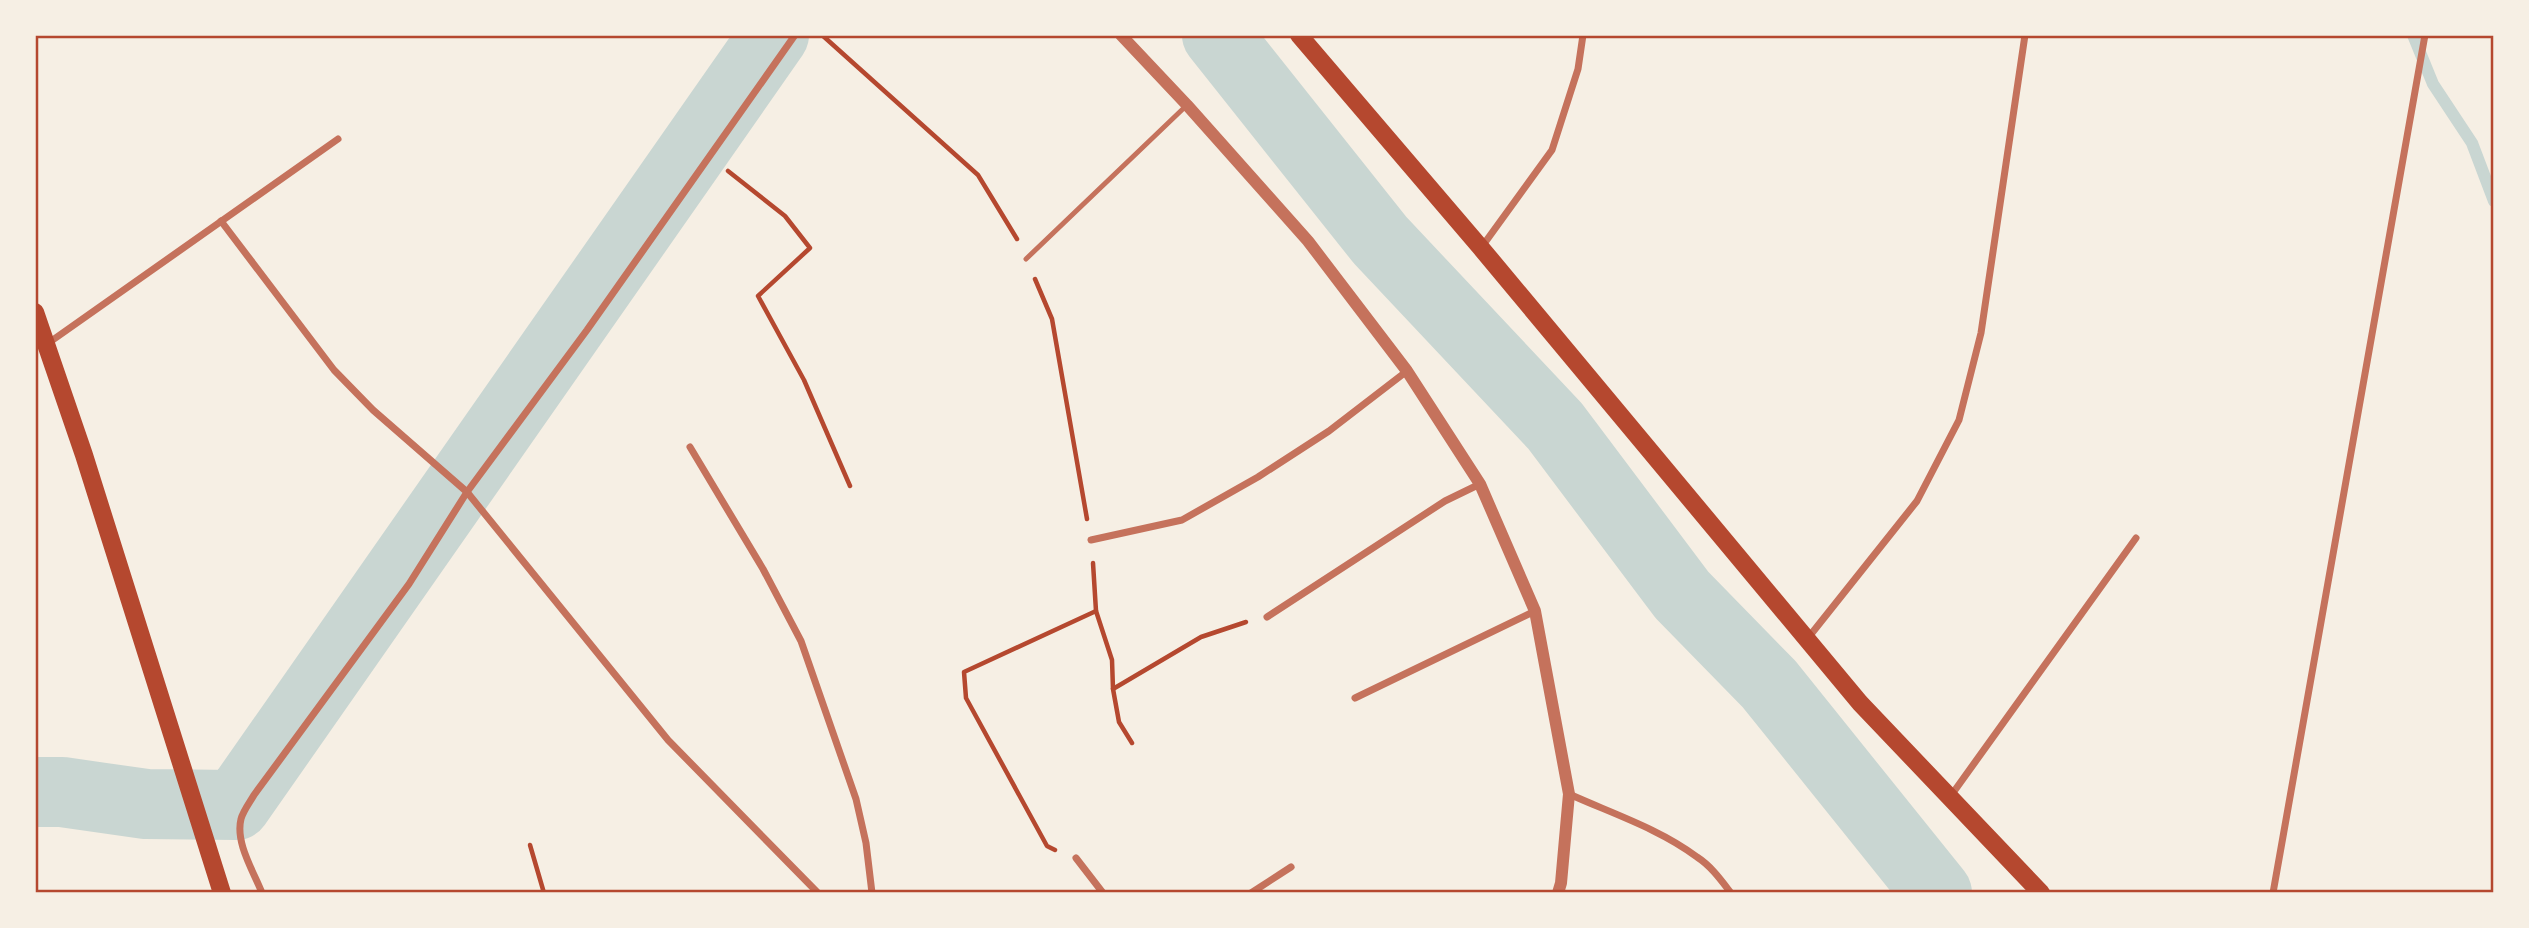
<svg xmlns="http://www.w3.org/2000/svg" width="2529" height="928" font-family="'Titillium Web',sans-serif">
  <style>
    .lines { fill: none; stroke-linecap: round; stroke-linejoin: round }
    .stream { stroke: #c9d6d2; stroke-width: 12 }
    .river { stroke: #c9d6d2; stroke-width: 70 }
    .path { stroke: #b5482f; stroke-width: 4.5 }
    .service { stroke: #c5725c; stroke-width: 5 }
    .minor { stroke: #c5725c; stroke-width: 7 }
    .tertiary { stroke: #c5725c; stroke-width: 12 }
    .primary { stroke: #b5482f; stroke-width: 18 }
    .neatline { fill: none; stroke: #b5482f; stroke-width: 2.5 }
  </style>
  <rect width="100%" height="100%" fill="#f6efe4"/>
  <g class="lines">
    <path class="stream" d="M2413,35l20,49 39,59 22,58"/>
    <g class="river">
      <path d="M1217,35l163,205 175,186 127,169 87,89 168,209"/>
      <path d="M35,792h27l84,12 90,1 538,-770"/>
    </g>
    <g class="path">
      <path d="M822,35l156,140 39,64"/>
      <path d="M728,171l57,45 25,32 -52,48 46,84 46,106"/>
      <path d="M1035,279l17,40 35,200"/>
      <path d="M1093,563l3,48"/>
      <path d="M1113,689l88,-52 45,-15"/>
      <path d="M530,845l14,48"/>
      <path d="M1055,850l-8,-4 -81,-148 -2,-26 132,-61 16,49 1,29 6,33 13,21"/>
    </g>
    <path class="service" d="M1026,259l161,-154"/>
    <g class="minor">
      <path d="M221,221l113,149 39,40 94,82 201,248 150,153"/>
      <path d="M1481,248l71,-98 26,-81 5,-34"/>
      <path d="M47,344l291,-205"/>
      <path d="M690,447l73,122 38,72 55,158 10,44 6,50"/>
      <path d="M1091,540l91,-20 76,-43 71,-46 78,-60"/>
      <path d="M1267,617l178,-116 35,-17"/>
      <path d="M1808,638l109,-137 42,-81 22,-87 44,-298"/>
      <path d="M1355,698l180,-87"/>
      <path d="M1569,794c42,19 91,35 128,63 14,9 24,23 34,36"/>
      <path d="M1950,797l186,-259"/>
      <path d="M1076,858l27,35"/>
      <path d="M262,893c-8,-21 -27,-50 -21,-74 2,-8 9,-17 13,-24l155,-211 58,-92 120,-162 208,-295"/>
      <path d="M1251,893l40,-26"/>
      <path d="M2273,893l152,-858"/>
    </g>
    <path class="tertiary" d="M1121,35l66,70 121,136 99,130 73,113 55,127 34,183 -8,89 -3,10"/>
    <g class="primary">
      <path d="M1299,35l182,213 379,455 181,190"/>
      <path d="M35,312l49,143 138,438"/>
    </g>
  </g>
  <rect width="2529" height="928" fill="none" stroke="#f6efe4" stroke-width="74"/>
  <rect x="37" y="37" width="2455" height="854" class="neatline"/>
</svg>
